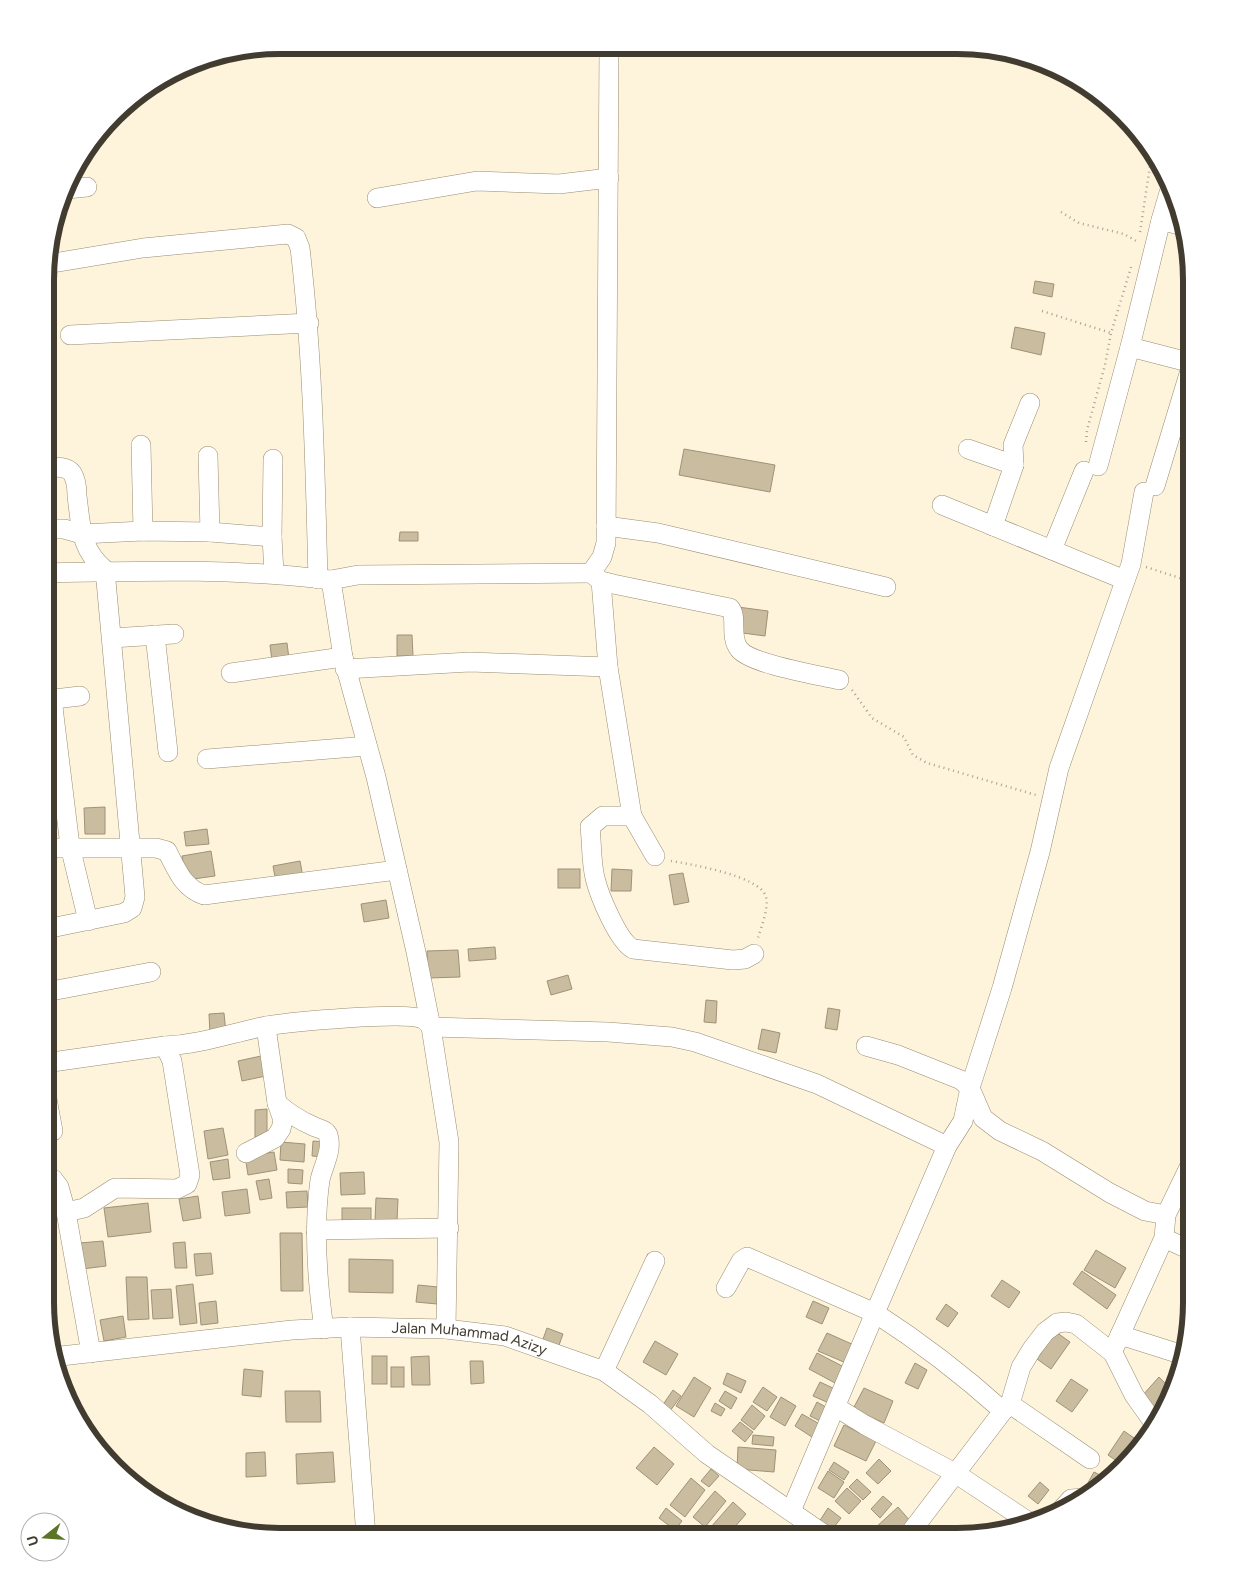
<svg xmlns="http://www.w3.org/2000/svg" width="1237" height="1582" font-family="Figtree,sans-serif">
  <style>
    .building { fill: #c9bc9f; stroke: #9f9276 }
    .lines { fill: none; stroke-linecap: round; stroke-linejoin: round }
    .minor-casing { stroke: #998d71; stroke-width: 20 }
    .path { stroke: #a9a18e; stroke-width: 2.5; stroke-dasharray: 1 4; stroke-linecap: butt }
    .minor { stroke: #fff; stroke-width: 19 }
    .labels { text-anchor: middle; stroke-width: 4; stroke-linejoin: round; paint-order: stroke }
    .street-label { font-size: 15px; fill: #423c30; stroke: #fff }
    .rim { fill: none; stroke: #423c30; stroke-width: 6 }
  </style>
  <rect width="100%" height="100%" fill="#fef3db"/>
  <g class="building">
    <path d="M1035,281l19,3 -2,13 -19,-4z"/>
    <path d="M1015,327l30,6 -4,22 -30,-7z"/>
    <path d="M684,449l91,16 -5,27 -91,-17z"/>
    <path d="M400,532h18v9h-19z"/>
    <path d="M738,607l30,4 -3,25 -30,-4z"/>
    <path d="M397,635h15l1,21h-16z"/>
    <path d="M287,643l2,16 -17,2 -2,-16z"/>
    <path d="M105,807v27h-20l-1,-26z"/>
    <path d="M207,829l2,15 -23,2 -2,-14z"/>
    <path d="M211,851l4,25 -29,4 -4,-24z"/>
    <path d="M300,861l3,16 -27,5 -3,-16z"/>
    <rect x="558" y="869" width="22" height="19"/>
    <path d="M612,869l20,1 -1,21h-20z"/>
    <path d="M683,873l6,29 -15,3 -5,-30z"/>
    <path d="M386,900l3,18 -25,4 -3,-18z"/>
    <path d="M495,947l1,12 -27,2 -1,-12z"/>
    <path d="M458,950l2,27 -32,1 -1,-27z"/>
    <path d="M568,975l4,14 -21,6 -4,-14z"/>
    <path d="M706,1000l11,1 -1,22 -12,-1z"/>
    <path d="M828,1008l12,2 -3,20 -12,-2z"/>
    <path d="M224,1013l2,20 -16,1 -1,-20z"/>
    <path d="M762,1029l18,4 -4,20 -18,-4z"/>
    <path d="M261,1056l5,20 -24,5 -4,-20z"/>
    <path d="M267,1109v28h-12v-27z"/>
    <path d="M223,1128l5,27 -20,4 -4,-28z"/>
    <path d="M313,1141l12,1 -1,15 -12,-1z"/>
    <path d="M281,1142l24,2 -1,18 -24,-2z"/>
    <path d="M274,1152l3,18 -29,5 -3,-19z"/>
    <path d="M228,1159l2,19 -17,2 -3,-18z"/>
    <path d="M288,1169l15,1 -1,14 -14,-1z"/>
    <path d="M364,1172l1,22 -24,1 -1,-22z"/>
    <path d="M269,1179l3,19 -12,2 -4,-19z"/>
    <path d="M247,1189l3,24 -25,3 -3,-24z"/>
    <path d="M307,1191l1,16 -21,1 -1,-16z"/>
    <path d="M198,1196l3,22 -18,3 -4,-22z"/>
    <path d="M376,1198l22,1 -1,22 -22,-1z"/>
    <path d="M148,1203l3,29 -43,5 -4,-29z"/>
    <rect x="342" y="1208" width="29" height="17"/>
    <path d="M280,1233h22l1,58h-22z"/>
    <path d="M103,1241l3,25 -24,3 -2,-26z"/>
    <path d="M185,1242l2,26h-12l-2,-25z"/>
    <path d="M1096,1250l30,18 -11,20 -31,-18z"/>
    <path d="M211,1253l2,21 -17,2 -2,-22z"/>
    <path d="M349,1259l44,1v33l-44,-1z"/>
    <path d="M1082,1271l34,24 -9,14 -34,-25z"/>
    <path d="M126,1277h21l2,42 -21,1z"/>
    <path d="M1002,1280l18,12 -11,16 -18,-12z"/>
    <path d="M193,1284l4,39 -17,2 -4,-39z"/>
    <path d="M418,1285l20,2 -1,17 -21,-2z"/>
    <path d="M171,1289l2,29 -20,1 -2,-29z"/>
    <path d="M216,1301l2,22 -17,2 -2,-22z"/>
    <path d="M813,1301l16,7 -7,16 -16,-7z"/>
    <path d="M946,1304l12,9 -10,14 -12,-8z"/>
    <path d="M123,1316l3,21 -22,4 -4,-21z"/>
    <path d="M547,1328l16,6 -5,14 -16,-6z"/>
    <path d="M1056,1332l14,10 -19,27 -14,-10z"/>
    <path d="M827,1333l27,12 -8,18 -28,-12z"/>
    <path d="M655,1341l23,13 -12,21 -23,-13z"/>
    <path d="M817,1353l27,14 -9,16 -26,-14z"/>
    <rect x="372" y="1356" width="15" height="28"/>
    <path d="M429,1356l1,29h-18l-1,-28z"/>
    <path d="M470,1361h13l1,22 -13,1z"/>
    <path d="M915,1363l12,7 -9,19 -13,-6z"/>
    <rect x="391" y="1367" width="13" height="20"/>
    <path d="M244,1369l19,2 -2,26 -19,-2z"/>
    <path d="M727,1373l19,8 -5,12 -18,-9z"/>
    <path d="M694,1377l17,11 -17,29 -18,-11z"/>
    <path d="M1159,1377l11,11 -16,19 -12,-11z"/>
    <path d="M1071,1379l17,11 -16,22 -16,-11z"/>
    <path d="M820,1382l17,8 -6,14 -18,-8z"/>
    <path d="M763,1387l14,10 -10,14 -14,-9z"/>
    <path d="M864,1388l29,13 -9,22 -31,-14z"/>
    <path d="M673,1390l8,6 -11,15 -8,-5z"/>
    <path d="M285,1391h35l1,31h-35z"/>
    <path d="M725,1391l12,7 -6,11 -12,-8z"/>
    <path d="M1168,1394l-7,24 -8,-7z"/>
    <path d="M781,1397l15,9 -11,20 -15,-9z"/>
    <path d="M817,1402l16,9 -7,13 -16,-8z"/>
    <path d="M715,1403l10,6 -4,7 -10,-5z"/>
    <path d="M752,1405l13,11 -11,14 -13,-10z"/>
    <path d="M802,1414l21,12 -8,13 -20,-13z"/>
    <path d="M740,1422l13,10 -8,10 -13,-11z"/>
    <path d="M844,1425l32,16 -10,20 -32,-15z"/>
    <path d="M1124,1431l13,9 -16,24 -13,-9z"/>
    <path d="M753,1435l21,2 -1,9 -21,-2z"/>
    <path d="M1137,1441l5,3 -20,25 -2,-2z"/>
    <path d="M654,1447l20,17 -17,21 -21,-17z"/>
    <path d="M738,1447l38,3 -2,22 -37,-3z"/>
    <path d="M265,1452l1,24 -20,1v-24z"/>
    <path d="M333,1452l2,30 -38,2 -1,-30z"/>
    <path d="M879,1459l12,12 -13,13 -12,-11z"/>
    <path d="M834,1462l15,10 -5,8 -15,-10z"/>
    <path d="M711,1469l8,7 -10,11 -8,-6z"/>
    <path d="M828,1471l16,11 -10,16 -16,-10z"/>
    <path d="M1094,1472l12,6 -4,6 -11,9 -7,-3z"/>
    <path d="M691,1478l14,12 -20,27 -15,-12z"/>
    <path d="M857,1479l14,13 -8,8 -14,-13z"/>
    <path d="M1040,1482l9,8 -11,14 -10,-8z"/>
    <path d="M847,1488l14,13 -12,13 -14,-13z"/>
    <path d="M715,1491l11,10 -21,26 -12,-10z"/>
    <path d="M883,1496l9,8 -12,14 -9,-9z"/>
    <path d="M733,1502l13,12 -19,22h-24z"/>
    <path d="M898,1507l13,15 -15,15h-13l-8,-9z"/>
    <path d="M666,1508l16,13 -7,9 -16,-12z"/>
    <path d="M828,1508l13,10 -10,13 -12,-9z"/>
  </g>
  <g class="lines">
    <defs>
      <g id="minor">
        <path d="M67,189l20,-2"/>
        <path d="M377,198l100,-17 82,3 50,-6"/>
        <path d="M1161,220l10,-34"/>
        <path d="M47,264l96,-16 145,-14 8,4 4,10c13,110 15,220 18,331"/>
        <path d="M70,335l239,-12"/>
        <path d="M1130,347l31,-127 24,7"/>
        <path d="M1175,426l17,5"/>
        <path d="M141,445l2,86"/>
        <path d="M968,449l46,16"/>
        <path d="M208,456l2,76"/>
        <path d="M273,459l-1,78 2,36"/>
        <path d="M1098,466l32,-119 62,16"/>
        <path d="M1155,486l37,-122"/>
        <path d="M942,505l183,75"/>
        <path d="M606,526l52,7 228,54"/>
        <path d="M993,526l21,-61 -1,-20 17,-42"/>
        <path d="M47,529h17l18,5 61,-3 67,1 62,5"/>
        <path d="M1052,550l32,-79"/>
        <path d="M46,573c95,-2 190,-5 284,7"/>
        <path d="M591,573l10,8 12,3 117,24c8,9 -1,28 9,41 11,15 79,26 100,31"/>
        <path d="M601,581l7,86 24,149"/>
        <path d="M155,635l13,117"/>
        <path d="M112,638l62,-4"/>
        <path d="M345,669l125,-7 138,5"/>
        <path d="M231,673l112,-16"/>
        <path d="M52,699l18,147 18,75"/>
        <path d="M46,700l34,-4"/>
        <path d="M207,759l160,-13"/>
        <path d="M46,848h110l11,3c10,19 16,37 37,44l193,-25"/>
        <path d="M655,856l-23,-40h-29l-13,11c2,17 1,35 5,51 4,17 23,63 38,71l100,11 12,-1 9,-5"/>
        <path d="M46,929l78,-16 8,-5 3,-11 -30,-327c-25,-21 -24,-44 -28,-74 0,-7 -1,-17 -5,-23 -5,-7 -18,-6 -25,-6"/>
        <path d="M46,992l105,-20"/>
        <path d="M866,1046l32,9 63,25 9,8 13,30 17,13 42,20 68,42 35,18 21,4"/>
        <path d="M45,1063l120,-17"/>
        <path d="M45,1088l8,43"/>
        <path d="M277,1103c12,11 24,18 38,24 5,2 11,3 13,8 5,15 -5,31 -8,45 -7,49 -3,100 4,149"/>
        <path d="M246,1153l29,-15 6,-9 2,-9 -6,-17 -11,-76"/>
        <path d="M45,1176l8,3 6,8 7,25 25,141"/>
        <path d="M66,1212l18,-4 31,-20 62,1 10,-5 3,-9 -18,-114 -7,-15c37,-2 66,-13 101,-20 25,-4 138,-15 157,-7 3,2 6,5 8,8l177,5 64,5 23,5 122,42 130,62"/>
        <path d="M316,1230l133,-2"/>
        <path d="M1164,1238l28,13"/>
        <path d="M726,1288l15,-27 6,-4 128,56 72,-167 16,-25 7,-33 32,-100 38,-136 19,-84 72,-204 13,-72"/>
        <path d="M350,1327l16,209"/>
        <path d="M446,1329l3,-187 -18,-115 -15,-75 -40,-175 -33,-120 -12,-77 27,-5 233,-2 11,-16 4,-14 3,-497"/>
        <path d="M1120,1335l44,-97 2,-23 26,-54"/>
        <path d="M1115,1346l5,-11 60,19"/>
        <path id="s1" d="M52,1357l240,-27 58,-3 96,2 59,7 99,35 46,33 57,50 121,83"/>
        <path d="M604,1371l51,-110"/>
        <path d="M1010,1404l80,55"/>
        <path d="M836,1407l29,18 90,48 71,47"/>
        <path d="M1062,1509l9,-10 13,-1"/>
        <path d="M791,1511l84,-198c45,29 88,62 128,98l7,-7 11,-37 11,-18 13,-17 12,-9 9,-1 10,2 37,29 21,42 22,31"/>
        <path d="M907,1537l96,-126"/>
      </g>
    </defs>
    <use href="#minor" class="minor-casing"/>
    <g class="path">
      <path d="M1061,212l18,11 45,11 14,8"/>
      <path d="M1140,232l12,-79"/>
      <path d="M1042,311l69,22"/>
      <path d="M1086,442l1,-12 18,-65 6,-32 21,-69"/>
      <path d="M1146,567l46,15"/>
      <path d="M852,690l20,28 32,19 9,18 14,8 109,32"/>
      <path d="M671,861c19,3 90,15 95,36 3,11 -5,30 -8,41"/>
    </g>
    <use href="#minor" class="minor"/>
  </g>
  <g class="labels">
    <g class="street-label">
      <text dy="5" stroke="none"><textPath href="#s1" startOffset="420">Jalan Muhammad Azizy</textPath></text>
    </g>
  </g>
  <path d="M0 0H1237V1582H0ZM280 54H957A226 226 0 0 1 1183 280V1302A226 226 0 0 1 957 1528H280A226 226 0 0 1 54 1302V280A226 226 0 0 1 280 54Z" fill="#fff" fill-rule="evenodd"/>
  <path class="rim" d="M280 54H957A226 226 0 0 1 1183 280V1302A226 226 0 0 1 957 1528H280A226 226 0 0 1 54 1302V280A226 226 0 0 1 280 54Z"/>
  <g transform="translate(45 1537) rotate(253)"><circle r="24" fill="#ffffff" stroke="#b3b1ac"/>
  <path d="M0-4L9 19L0 12L-9 19Z" fill="#5c7427"/>
  <text y="-8" font-size="14" font-weight="bold" text-anchor="middle" fill="#423c30">U</text>
  </g>
</svg>
